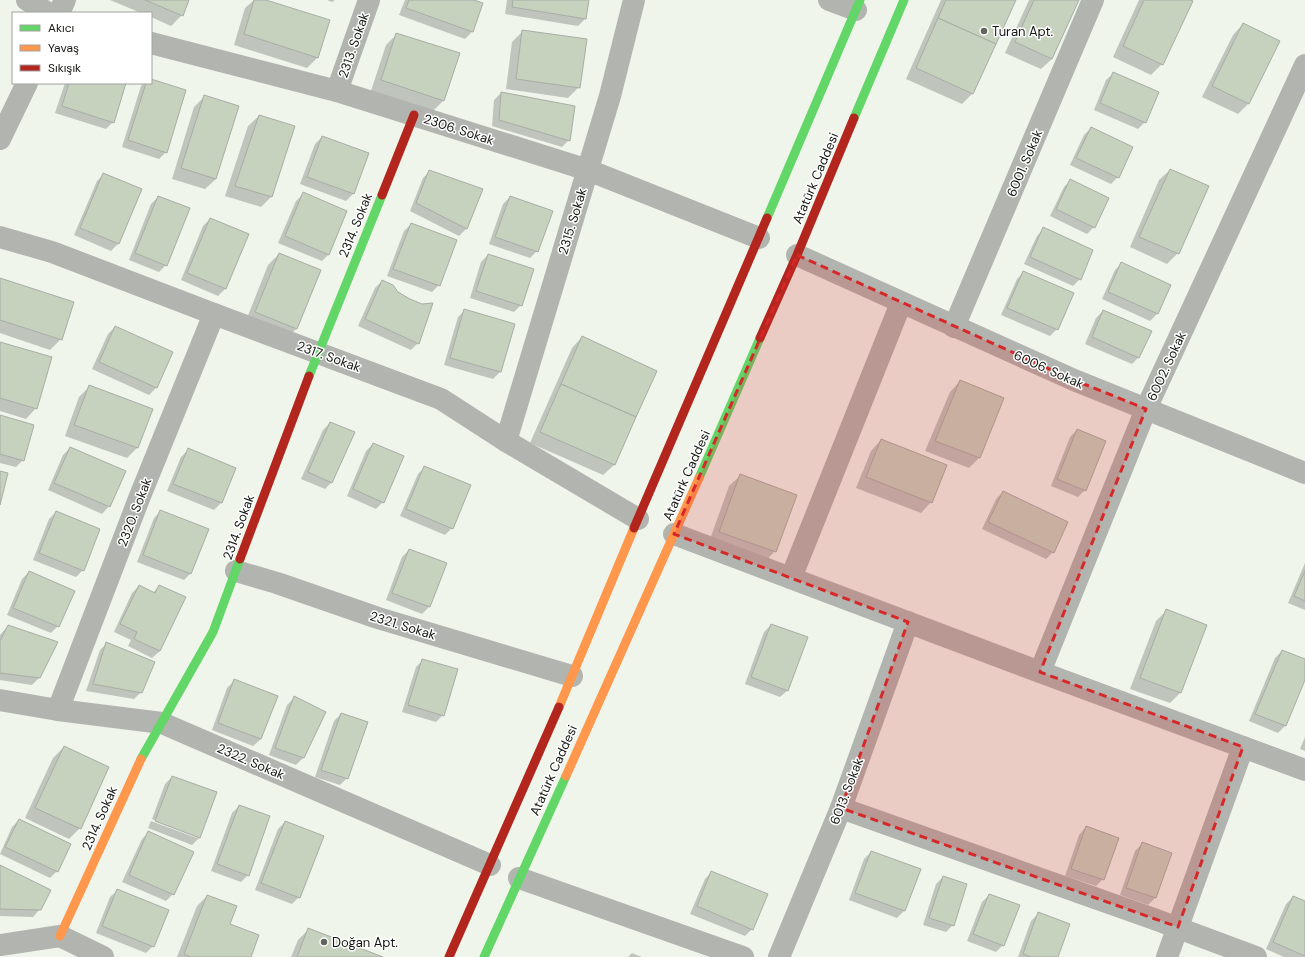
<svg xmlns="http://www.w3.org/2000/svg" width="1305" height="957" font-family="'DM Sans',sans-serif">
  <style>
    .shadow { fill: #0003 }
    .building { fill: #c6d1be; stroke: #a8ada5 }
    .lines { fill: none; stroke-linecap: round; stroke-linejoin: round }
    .street { stroke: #b2b4b0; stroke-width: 22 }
    .fast { stroke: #63d668; stroke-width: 9 }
    .slow { stroke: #ff974d; stroke-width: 9 }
    .jam { stroke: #b3261e; stroke-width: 9 }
    .marked { fill: #d62828; fill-opacity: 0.2; stroke: #d62828; stroke-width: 3; stroke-dasharray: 8 5; stroke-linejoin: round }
    .poi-dot { fill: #61655d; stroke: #fff; stroke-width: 1.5 }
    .labels { text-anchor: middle; stroke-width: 3; stroke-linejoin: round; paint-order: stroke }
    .poi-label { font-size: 13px; fill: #141711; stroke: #fff; text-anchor: start }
    .street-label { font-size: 13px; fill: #141711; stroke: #fff }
  </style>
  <rect width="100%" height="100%" fill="#eff5eb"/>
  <g class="shadow">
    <path d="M110,0h78l-6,15 -11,11 -20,-9v-4h-10z"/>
    <path d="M254,0h8l55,58 -10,10 -73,-23 11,-37z"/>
    <path d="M327,0h8l-3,2z"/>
    <path d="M405,0h66l11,4 -10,28 -7,7 -66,-24z"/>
    <path d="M507,0h81l-3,19 -7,7 -73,-12z"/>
    <path d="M941,0h74l-42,93 -11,11 -56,-25z"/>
    <path d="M1029,0h49l-26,59 -11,10 -36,-16z"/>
    <path d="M1139,0h49l-26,64 -11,11 -38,-18z"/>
    <path d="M1243,24l36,17 -31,63 -10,10 -36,-17 31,-62z"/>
    <path d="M523,31l56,56 -11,11 -62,-9 6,-47z"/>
    <path d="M397,34l47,66 -11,11 -62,-20 15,-46z"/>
    <path d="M1114,73l31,49 -7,7 -44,-19 12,-30z"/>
    <path d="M151,80l15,72 -7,7 -37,-12 19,-61 3,-3h7z"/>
    <path d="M65,83h60l-12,39 -7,7 -51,-16z"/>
    <path d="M501,93l68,47 -7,7 -70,-21 2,-26z"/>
    <path d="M205,96l11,83 -11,10 -33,-10 22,-72z"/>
    <path d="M259,116l35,11 -23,70 -10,10 -36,-11 23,-70z"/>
    <path d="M1091,128l27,49 -7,7 -41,-19 14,-30z"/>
    <path d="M322,137l46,17 -15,40 -7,7 -46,-17 15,-40z"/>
    <path d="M1170,170l8,83 -11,11 -37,-17 29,-67z"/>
    <path d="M430,171l52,19 -16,39 -7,7 -49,-25 13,-33z"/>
    <path d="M104,174l37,16 -23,54 -7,7 -37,-16 23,-54z"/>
    <path d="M1071,180l23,47 -7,7 -37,-18 14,-29z"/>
    <path d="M303,194l26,60 -7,7 -44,-18 18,-42z"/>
    <path d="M158,197l8,68 -7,7 -30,-12 22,-56z"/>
    <path d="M510,197l27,54 -7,7 -41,-14 14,-40z"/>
    <path d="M210,219l15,70 -7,7 -37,-16 22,-54z"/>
    <path d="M411,224l28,61 -7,7 -45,-16 17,-45z"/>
    <path d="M1044,229l36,50 -7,7 -49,-22 13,-28z"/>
    <path d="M279,254l17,75 -10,10 -41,-16 23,-58z"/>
    <path d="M488,255l33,50 -7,7 -44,-14 11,-36z"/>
    <path d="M1122,263l35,51 -7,7 -48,-22 13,-29z"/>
    <path d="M1024,272l33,57 -7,7 -49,-21 16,-36z"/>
    <path d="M0,279l61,60 -11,11 -50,-17z"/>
    <path d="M382,281l36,62 -7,7 -53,-24 17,-38z"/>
    <path d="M465,310l35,62 -7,7 -49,-14 14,-48z"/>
    <path d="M1103,311l36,46 -7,7 -47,-20 11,-26z"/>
    <path d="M115,327l57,26 -16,35 -7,7 -57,-26 16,-35z"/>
    <path d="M582,337l74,34 -42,94 -11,10 -73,-32 42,-95z"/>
    <path d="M0,343l36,65 -10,11 -26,-8z"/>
    <path d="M960,381l43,17 -24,60 -10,10 -44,-17 25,-59z"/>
    <path d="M89,387l63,23 -15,38 -10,10 -62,-22 14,-39z"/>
    <path d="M0,416l23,44 -7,7 -16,-4z"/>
    <path d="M330,423l2,59 -7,7 -24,-10 22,-49z"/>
    <path d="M1077,430l8,60 -7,7 -27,-11 19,-49z"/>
    <path d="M881,440l50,62 -10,11 -65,-25 15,-37z"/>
    <path d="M373,444l10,58 -7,7 -29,-13 19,-45z"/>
    <path d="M70,448l39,58 -7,8 -54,-24 15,-35z"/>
    <path d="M188,450l33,53 -7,7 -47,-19 14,-34z"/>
    <path d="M425,467l27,61 -7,7 -45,-19 18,-42z"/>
    <path d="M740,476l35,75 -10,11 -56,-20 20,-56z"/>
    <path d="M1003,492l50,60 -7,7 -64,-30 14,-30z"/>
    <path d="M161,511l30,62 -7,7 -47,-18 17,-44z"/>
    <path d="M56,512l27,58 -7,7 -43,-17 16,-41z"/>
    <path d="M409,550l36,14 -16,43 -7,7 -36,-14 16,-43z"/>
    <path d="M1305,563v47l-17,-7z"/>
    <path d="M29,572l29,54 -7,7 -44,-18 15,-36z"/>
    <path d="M139,586l14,7 6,-7 1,65 -8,7 -24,-12 3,-6 -17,-8 18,-39z"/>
    <path d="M1167,610l39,15 -26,68 -10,10 -40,-14 26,-68z"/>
    <path d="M771,625l17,65 -8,7 -35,-13 19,-52z"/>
    <path d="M8,626l31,52 -7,7 -32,-5v-45z"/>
    <path d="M107,643l34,49 -7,7 -48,-8 14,-41z"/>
    <path d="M1282,651l23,9v18l-20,48 -7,7 -29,-12 26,-63z"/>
    <path d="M423,660l20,55 -7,7 -34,-10 14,-45z"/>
    <path d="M234,681l27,58 -8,7 -41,-16 15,-42z"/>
    <path d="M294,698l9,60 -7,7 -27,-10 18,-50z"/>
    <path d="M341,714l6,64 -7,7 -25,-8 19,-56z"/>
    <path d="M1305,737v14l-5,-2z"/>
    <path d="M64,747l16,81 -11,11 -44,-21 28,-60z"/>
    <path d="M172,777l27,61 -7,7 -44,-17 3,-7 46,17v-2l-45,-17 13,-35z"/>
    <path d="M239,806l9,69 -7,7 -30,-11 21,-58z"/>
    <path d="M19,820l38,51 -7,7 -50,-24 12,-27z"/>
    <path d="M285,822l14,75 -7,7 -37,-14 23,-61z"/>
    <path d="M1086,827l17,52 -7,7 -31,-10 14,-41z"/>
    <path d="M149,832l24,62 -7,7 -44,-19 20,-43z"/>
    <path d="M1142,844l29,10 -16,44 -7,7 -28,-10 15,-44z"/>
    <path d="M871,852l33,59 -7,7 -48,-18 15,-41z"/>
    <path d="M0,866l40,43 -7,8 -33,-1z"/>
    <path d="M712,872l40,57 -7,7 -55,-22 15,-35z"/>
    <path d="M943,877l10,48 -7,7 -23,-7 13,-41z"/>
    <path d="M118,890l35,56 -7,7 -50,-20 14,-36z"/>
    <path d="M989,895l14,50 -7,7 -29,-11 15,-39z"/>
    <path d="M207,896l22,29 21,32h-73l20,-51z"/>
    <path d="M1293,897l12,5v55h-21l-18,-8 20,-45z"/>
    <path d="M1038,914l19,43h-39l13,-36z"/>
    <path d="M309,929l71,28h-89l7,-17z"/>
    <path d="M632,953l10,4h-14z"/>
  </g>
  <g class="building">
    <path d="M145,0h44l-6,16z"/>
    <path d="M254,0h12l64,20 -12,38 -74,-24z"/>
    <path d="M409,0h65l9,3 -10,29 -67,-24z"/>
    <path d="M513,0h76l-3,19 -74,-12z"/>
    <path d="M946,0h70l-20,44 -58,-26z"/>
    <path d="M1034,0h45l-27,59 -37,-17z"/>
    <path d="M1144,0h46l3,1 -30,64 -40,-19z"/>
    <path d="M938,18l58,26 -23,50 -57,-26z"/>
    <path d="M1243,23l37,18 -31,63 -37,-18z"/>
    <path d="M522,30l65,9 -7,49 -64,-9z"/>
    <path d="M396,33l64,20 -16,48 -63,-21z"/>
    <path d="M1113,72l46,20 -13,31 -46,-20z"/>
    <path d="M151,79l35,11 -19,63 -39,-13 18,-57h5z"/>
    <path d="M69,83h57l-12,40 -52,-17z"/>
    <path d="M501,92l74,14 -5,35 -71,-21z"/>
    <path d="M204,95l35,11 -23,73 -35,-11z"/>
    <path d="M259,115l36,11 -23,71 -37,-11z"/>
    <path d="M1091,127l42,20 -14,31 -43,-20z"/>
    <path d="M322,136l47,17 -15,41 -47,-17z"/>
    <path d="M1170,169l39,17 -30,68 -40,-17z"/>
    <path d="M429,170l54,19 -16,40 -51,-26z"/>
    <path d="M103,173l39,16 -23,55 -39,-16z"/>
    <path d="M1070,179l39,19 -14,30 -39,-19z"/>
    <path d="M303,192l44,19 -18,44 -44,-19z"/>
    <path d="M158,196l32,12 -23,58 -32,-13z"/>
    <path d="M510,196l43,15 -15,41 -43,-15z"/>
    <path d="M210,218l39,16 -23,55 -39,-16z"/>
    <path d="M411,223l46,17 -17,46 -47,-17z"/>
    <path d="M1043,227l50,23 -12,30 -51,-23z"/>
    <path d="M279,253l42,17 -24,59 -42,-17z"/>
    <path d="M488,254l46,15 -12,37 -46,-15z"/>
    <path d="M1121,262l50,23 -13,29 -50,-22z"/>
    <path d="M1023,271l51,22 -16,37 -51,-22z"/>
    <path d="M0,278l74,24 -12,38 -62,-20z"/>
    <path d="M382,280l11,5 5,7 12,7 12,5 11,-1 -14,41 -54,-25z"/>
    <path d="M464,309l51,15 -14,48 -51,-14z"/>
    <path d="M1103,310l49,21 -13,27 -47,-21z"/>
    <path d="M115,326l58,26 -16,36 -58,-26z"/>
    <path d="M582,336l75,35 -21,46 -75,-33z"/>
    <path d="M0,342l52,15 -15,52 -37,-11z"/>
    <path d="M960,380l44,18 -24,60 -45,-17z"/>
    <path d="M561,384l75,33 -21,48 -75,-33z"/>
    <path d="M89,385l64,24 -15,39 -64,-23z"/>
    <path d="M0,415l34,10 -10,36 -24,-7z"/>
    <path d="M330,422l25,10 -23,51 -24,-11z"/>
    <path d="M1077,429l29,12 -20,50 -29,-12z"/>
    <path d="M881,439l66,26 -15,38 -66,-26z"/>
    <path d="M373,443l31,13 -20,47 -31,-14z"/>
    <path d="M70,447l56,24 -16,36 -56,-24z"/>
    <path d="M188,448l48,20 -14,35 -49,-19z"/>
    <path d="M424,466l47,19 -18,44 -47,-20z"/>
    <path d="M0,471l8,2 -8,32z"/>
    <path d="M740,474l57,21 -21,57 -57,-20z"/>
    <path d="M1003,491l65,31 -14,31 -66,-31z"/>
    <path d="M160,510l49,19 -18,45 -48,-19z"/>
    <path d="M56,511l44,18 -16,42 -45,-18z"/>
    <path d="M409,549l38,14 -17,44 -38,-14z"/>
    <path d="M29,571l46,20 -16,36 -46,-19z"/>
    <path d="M1305,571v30l-11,-5z"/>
    <path d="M139,585l16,8 4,-8 27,12 -26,54 -26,-12 3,-7 -17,-8z"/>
    <path d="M1166,609l41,16 -26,68 -41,-15z"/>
    <path d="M771,624l37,13 -20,54 -37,-14z"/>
    <path d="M8,625l50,17 -18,36 -40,-5v-32z"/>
    <path d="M106,642l49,20 -13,31 -49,-9z"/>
    <path d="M1282,650l23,9v21l-19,46 -31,-12z"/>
    <path d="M422,659l36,10 -14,47 -36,-11z"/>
    <path d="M234,679l44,17 -17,43 -43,-16z"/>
    <path d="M294,696l32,16 -22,46 -29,-10z"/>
    <path d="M341,713l27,9 -20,57 -27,-9z"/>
    <path d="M64,746l45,21 -28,62 -46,-21z"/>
    <path d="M172,776l45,16 -17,46 -45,-17z"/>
    <path d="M239,805l31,11 -21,60 -32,-12z"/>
    <path d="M19,819l52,25 -13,28 -53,-25z"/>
    <path d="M285,821l39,15 -24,62 -39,-15z"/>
    <path d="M1086,826l33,12 -15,42 -33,-11z"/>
    <path d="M148,831l46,21 -20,43 -45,-20z"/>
    <path d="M1142,842l30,11 -16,45 -30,-10z"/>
    <path d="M871,851l50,18 -16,42 -50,-18z"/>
    <path d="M0,865l51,25 -10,20 -41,-1z"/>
    <path d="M711,871l57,23 -15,36 -56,-24z"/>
    <path d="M943,876l24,8 -13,42 -25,-8z"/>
    <path d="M117,889l52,21 -15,37 -52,-21z"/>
    <path d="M989,894l31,11 -16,41 -31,-12z"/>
    <path d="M207,895l30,11 -7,18 29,11 -8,22h-60l-7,-3z"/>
    <path d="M1293,896l12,5v55l-32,-14z"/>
    <path d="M1038,912l32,12 -12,33h-27l-8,-3z"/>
    <path d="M308,928l75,29h-86z"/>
  </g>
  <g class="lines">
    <g class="street">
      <path d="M27,0l21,13"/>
      <path d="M829,0l27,10"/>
      <path d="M59,13l6,-13"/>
      <path d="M151,43l186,48 251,79 171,68"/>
      <path d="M337,91l32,-91"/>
      <path d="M0,139l27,-56"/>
      <path d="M0,237l52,15 162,62 227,85 65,42 132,78"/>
      <path d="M797,255l277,125 231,93"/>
      <path d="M954,327l139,-327"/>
      <path d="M506,441l104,-345 24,-96"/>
      <path d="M674,534l366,138 265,98"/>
      <path d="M236,571l41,12 101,35 194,58"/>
      <path d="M791,578l110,-275"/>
      <path d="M1040,672l106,-263 159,-344"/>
      <path d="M0,700l58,10 104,13 328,142"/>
      <path d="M58,710l82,-214 74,-182"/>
      <path d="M841,808l313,111 102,38"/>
      <path d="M519,878l224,79"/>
      <path d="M0,945l60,-9 43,21"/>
      <path d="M779,957l62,-149 67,-186"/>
      <path d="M1167,957l76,-210"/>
    </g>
    <g class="fast">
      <path d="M854,118l50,-118"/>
      <path d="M767,218l93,-218"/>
      <path d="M309,376l73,-181"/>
      <path d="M699,478l61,-140"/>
      <path d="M141,759l72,-127 27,-73"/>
      <path d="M484,957l82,-181"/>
    </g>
    <g class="slow">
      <path d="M559,707l75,-179"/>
      <path d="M566,776l133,-298"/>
      <path d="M60,936l81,-177"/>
    </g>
    <g class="jam">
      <path d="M382,195l32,-80"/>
      <path d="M760,338l37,-83 57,-137"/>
      <path d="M634,528l133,-310"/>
      <path d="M240,559l69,-183"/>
      <path d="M449,957l110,-250"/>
    </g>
  </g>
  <path class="marked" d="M797,255l277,125 72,29 -106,263 203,75 -65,180 -337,-119 67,-186 -234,-88z"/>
  <g class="poi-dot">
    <circle cx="984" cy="31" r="4"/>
    <circle cx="324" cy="942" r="4"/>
  </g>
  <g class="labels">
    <g class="poi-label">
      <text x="992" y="36">Turan Apt.</text>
      <text x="332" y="947">Doğan Apt.</text>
    </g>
    <g class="street-label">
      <text transform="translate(353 45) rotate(-71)" y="5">2313. Sokak</text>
      <text transform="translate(459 129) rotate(18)" y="5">2306. Sokak</text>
      <text transform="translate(1024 163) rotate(-67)" y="5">6001. Sokak</text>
      <text transform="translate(815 178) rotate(-67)" y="5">Atatürk Caddesi</text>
      <text transform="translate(572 221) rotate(-73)" y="5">2315. Sokak</text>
      <text transform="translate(355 225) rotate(-68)" y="5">2314. Sokak</text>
      <text transform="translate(329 356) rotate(20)" y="5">2317. Sokak</text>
      <text transform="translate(1166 366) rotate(-65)" y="5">6002. Sokak</text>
      <text transform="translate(1049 369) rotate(24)" y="5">6006. Sokak</text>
      <text transform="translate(686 475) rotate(-66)" y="5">Atatürk Caddesi</text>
      <text transform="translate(134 512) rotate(-69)" y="5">2320. Sokak</text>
      <text transform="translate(238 527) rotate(-70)" y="5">2314. Sokak</text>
      <text transform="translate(403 625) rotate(17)" y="5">2321. Sokak</text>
      <text transform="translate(251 761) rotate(23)" y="5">2322. Sokak</text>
      <text transform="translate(553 770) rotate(-66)" y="5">Atatürk Caddesi</text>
      <text transform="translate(846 791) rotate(-69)" y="5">6013. Sokak</text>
      <text transform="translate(99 818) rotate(-66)" y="5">2314. Sokak</text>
    </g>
  </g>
  <rect x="12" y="12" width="140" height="72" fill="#ffffff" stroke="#a1a2a0"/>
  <rect x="20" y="25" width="20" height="6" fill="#63d668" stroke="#a1a2a0"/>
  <text x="48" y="32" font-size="12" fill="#141711">Akıcı</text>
  <rect x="20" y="45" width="20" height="6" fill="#ff974d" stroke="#a1a2a0"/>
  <text x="48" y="52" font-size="12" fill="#141711">Yavaş</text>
  <rect x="20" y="65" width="20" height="6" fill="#b3261e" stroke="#a1a2a0"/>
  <text x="48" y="72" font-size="12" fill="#141711">Sıkışık</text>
</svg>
